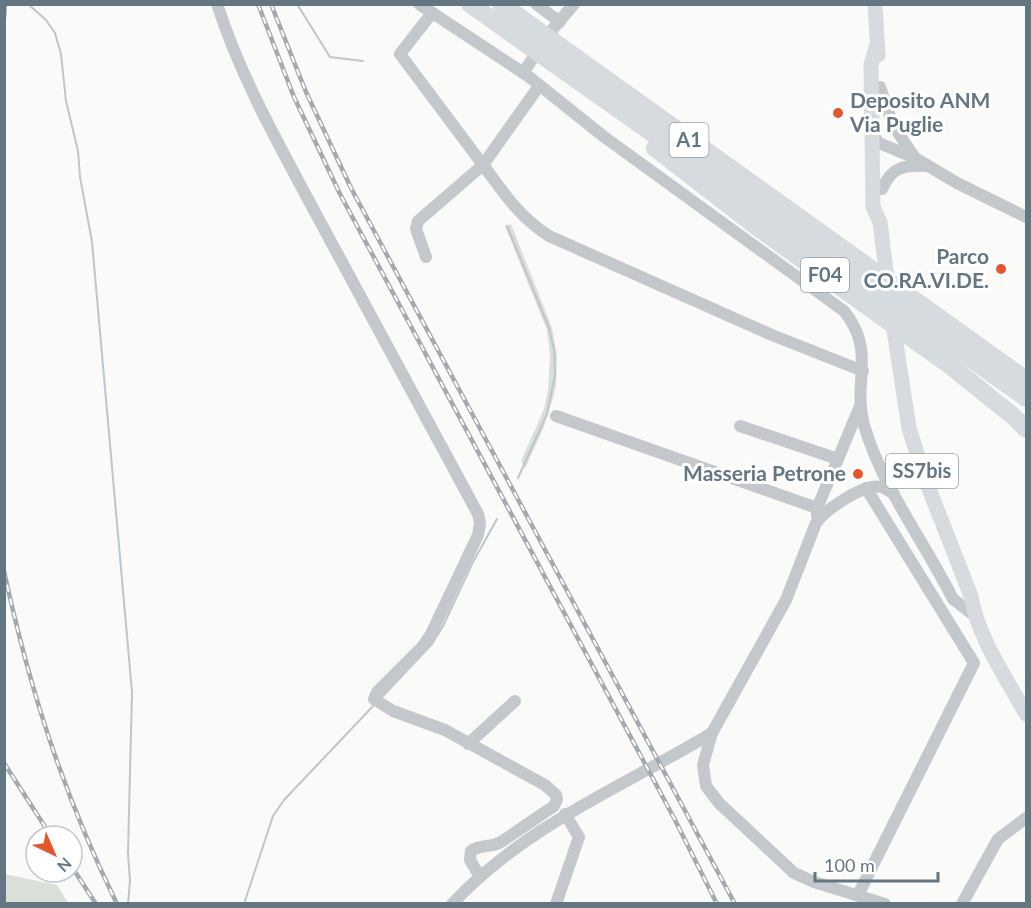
<svg xmlns="http://www.w3.org/2000/svg" width="1031" height="908" font-family="Lato,sans-serif">
  <style>
    .green { fill: #dadfd7 }
    .lines { fill: none; stroke-linecap: round; stroke-linejoin: round }
    .stream { stroke: #bbc7cb; stroke-width: 2 }
    .minor { stroke: #c3c8cc; stroke-width: 12 }
    .major { stroke: #d6dbdf; stroke-width: 15 }
    .highway { stroke: #d6dbdf; stroke-width: 18 }
    .rail-casing { stroke: #a2aab0; stroke-width: 4.5 }
    .rail { stroke: #fff; stroke-width: 2; stroke-dasharray: 7; stroke-linecap: butt }
    .poi-dot { fill: #e4572e; stroke: #fff; stroke-width: 2 }
    .labels { text-anchor: middle; stroke-width: 6; stroke-linejoin: round; paint-order: stroke }
    .shield { fill: #fff; stroke: #939fa8; stroke-width: 1.5 }
    .shield-label { font-size: 20px; font-weight: bold; fill: #657683 }
    .poi-label { font-size: 21px; font-weight: bold; fill: #657683; stroke: #fff; text-anchor: end }
  </style>
  <rect width="100%" height="100%" fill="#fafaf8"/>
  <g class="green">
    <path d="M511,224l41,104 5,28 -1,31 -4,14 -9,28 -18,40 -4,-8 23,-52 4,-18 2,-35 -3,-26 -42,-104z"/>
    <path d="M5,874l52,11 11,18h-63z"/>
  </g>
  <g class="lines">
    <g class="stream">
      <path d="M28,4l18,16 9,13 6,21 5,47 12,50 2,26 12,65 40,450 -4,161 2,28 -2,23"/>
      <path d="M297,4l33,53 33,4"/>
      <path d="M507,226l42,102 5,21 1,26 -8,39 -29,64"/>
      <path d="M381,698l51,-54 11,-18 30,-64 24,-43"/>
      <path d="M244,904l29,-88 11,-16 91,-96"/>
    </g>
    <g class="minor">
      <path d="M217,4c24,74 62,141 99,210 53,100 107,200 162,300l2,9 -2,12 -47,99 -8,12 -46,46 -3,7 19,12 52,19 100,55 11,10 1,4 -3,7 -53,36c-10,6 -21,2 -30,9l-1,9 10,17"/>
      <path d="M419,4l109,72 75,60 241,175c33,41 8,71 20,114 18,62 60,116 89,174l22,17"/>
      <path d="M536,4l24,18"/>
      <path d="M432,13l-32,41 83,111 56,-79"/>
      <path d="M552,30l22,-26"/>
      <path d="M523,73l10,-15"/>
      <path d="M880,87l13,38 22,33"/>
      <path d="M871,132l8,11 36,15 42,25 69,34"/>
      <path d="M882,189c10,-22 21,-24 43,-23"/>
      <path d="M426,257l-10,-28 2,-8 65,-56c22,29 35,51 66,71l223,99 91,36"/>
      <path d="M556,416l261,92 6,5"/>
      <path d="M740,426l98,33 -21,49v8"/>
      <path d="M838,459l22,-53"/>
      <path d="M468,744l47,-43"/>
      <path d="M858,895l116,-232 -108,-175"/>
      <path d="M452,904c75,-80 169,-116 260,-171"/>
      <path d="M556,904l23,-67 -14,-23"/>
      <path d="M885,904l-71,-22 -20,-9 -75,-70 -13,-17 -3,-21 9,-32 74,-133 30,-77c9,-13 48,-40 65,-36 4,1 9,5 13,7"/>
      <path d="M962,904l36,-65 28,-21"/>
    </g>
    <g class="major">
      <path d="M875,4l3,51"/>
      <path d="M876,47l-5,18 2,142 7,15 8,65"/>
      <path d="M892,317l17,111 15,48 47,120c6,40 36,83 55,118"/>
    </g>
    <g class="highway">
      <path d="M470,4l556,394"/>
      <path d="M501,4l525,376"/>
      <path d="M655,148l98,76 199,143 61,49 13,13"/>
    </g>
    <defs>
      <g id="rail">
        <path d="M258,4l36,93 46,97 334,624 43,86"/>
        <path d="M271,4l35,88 45,96 384,716"/>
        <path d="M4,18l1,-14"/>
        <path d="M4,571c26,120 59,222 113,333"/>
        <path d="M4,763l47,73"/>
        <path d="M72,867l24,37"/>
      </g>
    </defs>
    <use href="#rail" class="rail-casing"/>
    <use href="#rail" class="rail"/>
  </g>
  <g class="poi-dot">
    <circle cx="838" cy="113" r="6"/>
    <circle cx="1001" cy="269" r="6"/>
    <circle cx="858" cy="474" r="6"/>
  </g>
  <g class="labels">
    <g class="shield">
      <rect x="669.5" y="123" width="39" height="34" rx="4.5"/>
      <rect x="801" y="258" width="48" height="34" rx="4.5"/>
      <rect x="886" y="454" width="72" height="34" rx="4.5"/>
    </g>
    <g class="shield-label">
      <text x="689" y="147">A1</text>
      <text x="825" y="282">F04</text>
      <text x="922" y="478">SS7bis</text>
    </g>
    <g class="poi-label">
      <text x="850" y="108" text-anchor="start">Deposito ANM<tspan x="850" dy="24">Via Puglie</tspan></text>
      <text x="989" y="264">Parco<tspan x="989" dy="24">CO.RA.VI.DE.</tspan></text>
      <text x="846" y="481">Masseria Petrone</text>
    </g>
  </g>
  <rect width="1031" height="908" fill="none" stroke="#657683" stroke-width="12"/>
  <g transform="translate(54 854) rotate(136)"><circle r="28" fill="#ffffff" stroke="#c1c8cd" stroke-width="1.5"/>
  <path d="M0-4.5L10 22L0 15L-10 22Z" fill="#e4572e"/>
  <text y="-9" font-size="16" font-weight="bold" text-anchor="middle" fill="#657683">N</text>
  </g>
  <path d="M815 872v9h123v-9" fill="none" stroke="#657683" stroke-width="3"/>
  <text x="824" y="872" font-size="18" fill="#657683" stroke="#ffffff" stroke-width="4.5" paint-order="stroke">100 m</text>
</svg>
